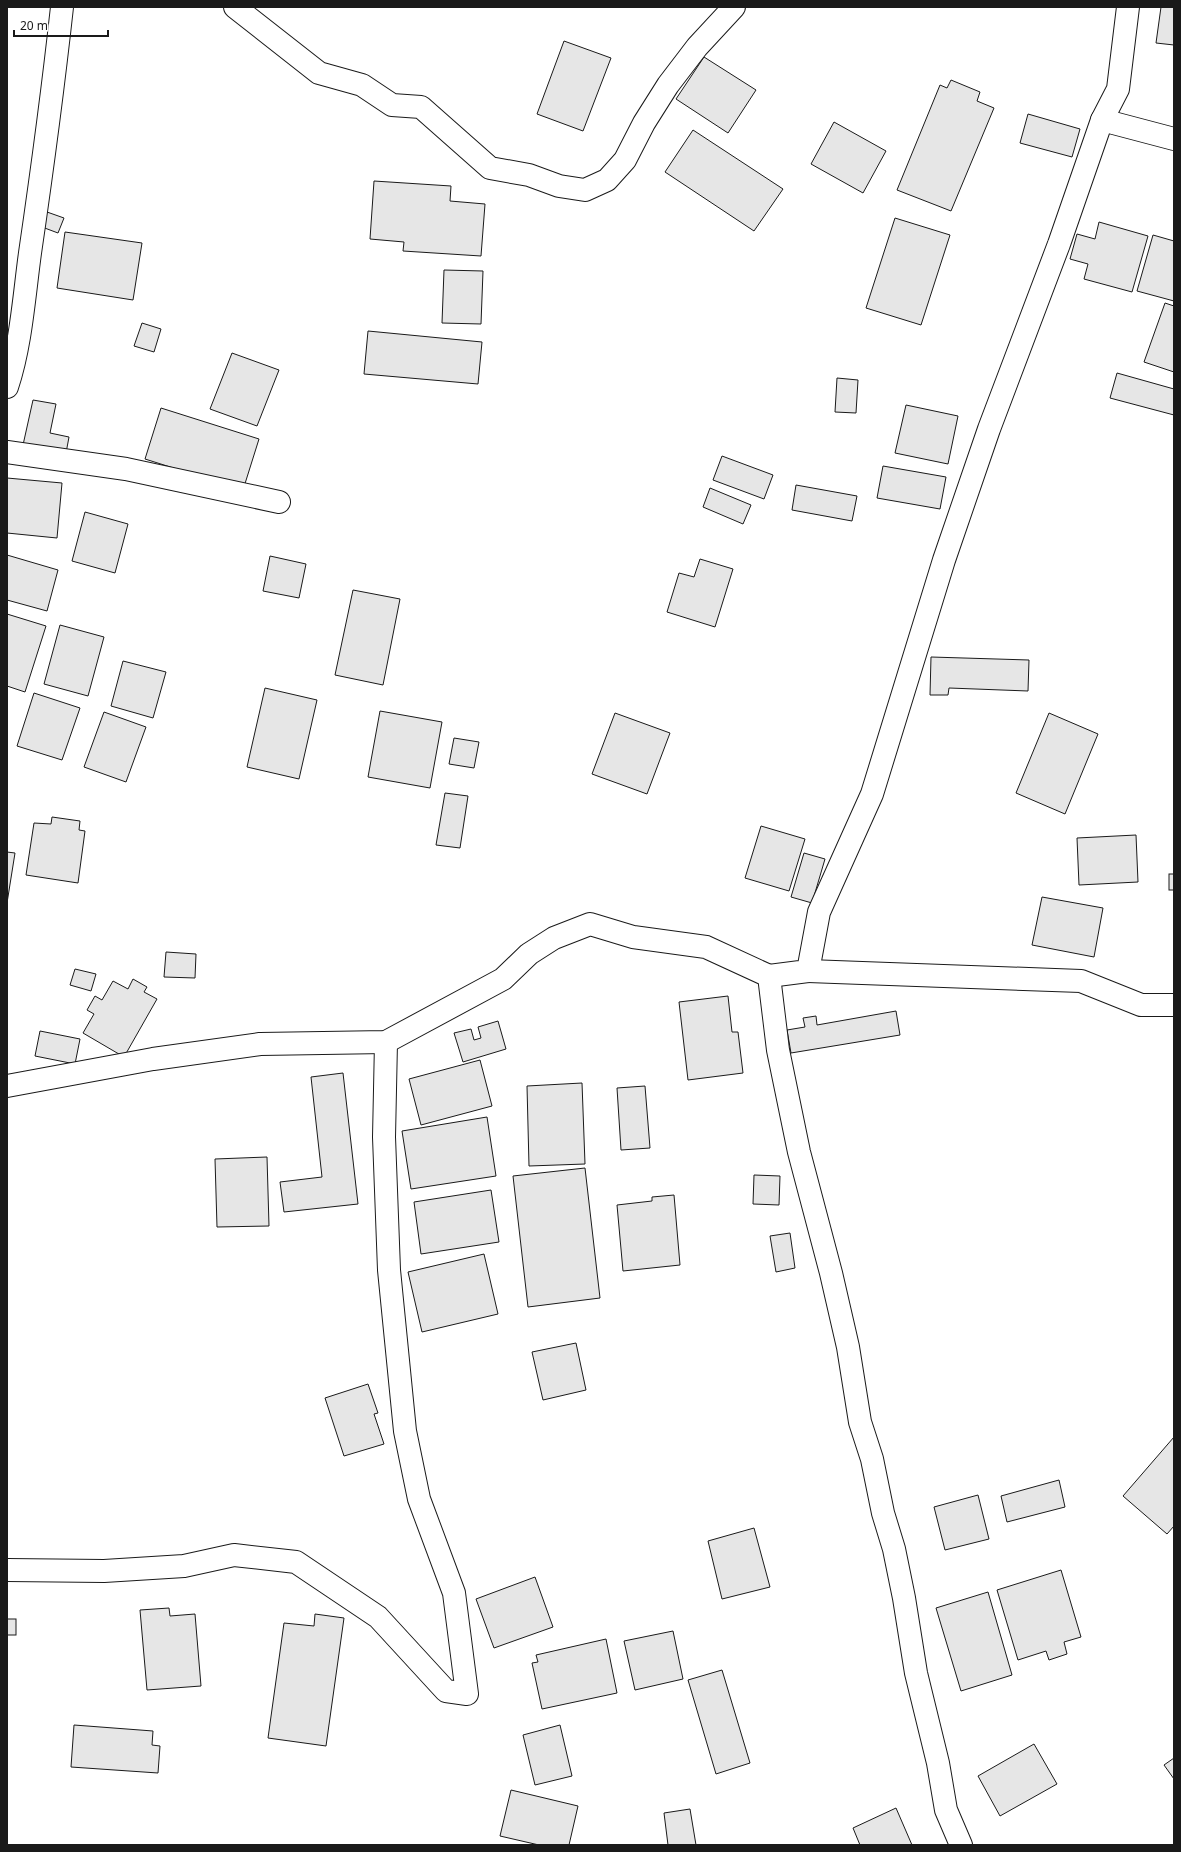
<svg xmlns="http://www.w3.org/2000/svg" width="1181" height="1852" font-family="'Noto Sans',sans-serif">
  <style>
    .building { fill: #e6e6e6; stroke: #1a1a1a }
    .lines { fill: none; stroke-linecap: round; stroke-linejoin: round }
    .minor-casing { stroke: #1a1a1a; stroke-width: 24 }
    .minor { stroke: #fff; stroke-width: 22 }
  </style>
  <rect width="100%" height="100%" fill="#fff"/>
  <g class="building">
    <path d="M1161,7h13v38l-18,-2z"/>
    <path d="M564,41l47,17 -28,73 -46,-17z"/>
    <path d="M704,57l52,33 -28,43 -52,-34z"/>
    <path d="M951,80l29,12 -3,9 17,7 -43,103 -54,-21 43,-105 7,3z"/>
    <path d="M1028,114l52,15 -8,28 -52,-14z"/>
    <path d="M834,122l52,29 -23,42 -52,-29z"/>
    <path d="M693,130l90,59 -29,42 -89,-59z"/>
    <path d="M374,181l77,5 -1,15 35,3 -4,52 -78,-5 1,-9 -34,-3z"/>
    <path d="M47,212l17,6 -6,15 -16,-6z"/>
    <path d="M895,218l55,17 -29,90 -55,-17z"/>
    <path d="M1099,222l49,14 -16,56 -48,-13 4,-15 -18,-5 7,-25 18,5z"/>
    <path d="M65,232l77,11 -9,57 -76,-12z"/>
    <path d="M1153,235l21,6v60l-37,-10z"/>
    <path d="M444,270l39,1 -2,53 -39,-1z"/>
    <path d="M1165,303l9,3v66l-30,-10z"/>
    <path d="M142,323l19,6 -7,23 -20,-6z"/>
    <path d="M368,331l114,11 -4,42 -114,-10z"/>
    <path d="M232,353l47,17 -22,56 -47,-17z"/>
    <path d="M1117,373l57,16v26l-64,-17z"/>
    <path d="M837,378l21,2 -2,33 -21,-1z"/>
    <path d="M33,400l23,4 -6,29 19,4 -3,16 -43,-8z"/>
    <path d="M906,405l52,11 -10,48 -53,-11z"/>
    <path d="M161,408l98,31 -16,51 -98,-31z"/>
    <path d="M722,456l51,19 -9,24 -51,-19z"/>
    <path d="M883,466l63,11 -6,32 -63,-11z"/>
    <path d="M7,478l55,5 -5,55 -50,-5z"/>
    <path d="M796,485l61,11 -5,25 -60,-11z"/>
    <path d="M710,488l41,17 -8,19 -40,-17z"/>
    <path d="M85,512l43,12 -13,49 -43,-12z"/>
    <path d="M7,555l51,15 -11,41 -40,-11z"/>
    <path d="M270,556l36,8 -7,34 -36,-7z"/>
    <path d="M700,559l33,10 -18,58 -48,-15 12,-39 15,4z"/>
    <path d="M353,590l47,9 -17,86 -48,-10z"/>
    <path d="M7,614l39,12 -21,66 -18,-6z"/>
    <path d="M60,625l44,12 -16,59 -44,-12z"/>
    <path d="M931,657l98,3 -1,31 -79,-3 -1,7h-18z"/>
    <path d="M123,661l43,11 -13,46 -42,-12z"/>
    <path d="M265,688l52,12 -18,79 -52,-12z"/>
    <path d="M34,693l46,15 -18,52 -45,-14z"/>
    <path d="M380,711l62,11 -12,66 -62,-11z"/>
    <path d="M104,712l42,15 -20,55 -42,-15z"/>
    <path d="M615,713l55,20 -23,61 -55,-20z"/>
    <path d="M1049,713l49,21 -33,80 -49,-21z"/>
    <path d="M454,738l25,4 -5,26 -25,-4z"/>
    <path d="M445,793l23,3 -8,52 -24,-3z"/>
    <path d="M52,817l28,4 -1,9 6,1 -7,52 -52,-8 8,-52 17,1z"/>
    <path d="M761,826l44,13 -16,52 -44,-13z"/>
    <path d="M1136,835l2,47 -59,3 -2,-47z"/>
    <path d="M7,852l8,1 -8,50z"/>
    <path d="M804,853l21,6 -13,44 -21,-6z"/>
    <rect x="1169" y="874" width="5" height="16"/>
    <path d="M1042,897l61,11 -9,49 -62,-12z"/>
    <path d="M166,952l30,2 -1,24 -31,-1z"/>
    <path d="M75,969l21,5 -5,17 -21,-6z"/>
    <path d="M133,979l14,8 -3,5 13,7 -33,58 -41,-24 11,-19 -7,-4 8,-14 7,4 11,-19 15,8z"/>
    <path d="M728,996l4,36h6l5,41 -55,7 -9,-78z"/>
    <path d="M896,1011l4,24 -109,18 -4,-23 18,-3 -2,-9 13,-2 1,9z"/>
    <path d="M498,1021l8,28 -43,13 -9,-29 17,-4 3,11 7,-2 -3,-11z"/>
    <path d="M40,1031l40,8 -5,25 -40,-8z"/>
    <path d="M480,1060l12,46 -71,19 -12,-46z"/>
    <path d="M343,1073l15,131 -74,8 -4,-30 42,-5 -11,-100z"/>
    <path d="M582,1083l3,81 -56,2 -2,-80z"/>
    <path d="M645,1086l5,62 -29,2 -4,-62z"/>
    <path d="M487,1117l9,59 -85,13 -9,-58z"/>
    <path d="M267,1157l2,69 -52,1 -2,-68z"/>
    <path d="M585,1168l15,130 -72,9 -15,-131z"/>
    <path d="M754,1175l26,1 -1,29 -26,-1z"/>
    <path d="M491,1190l8,52 -78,12 -7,-52z"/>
    <path d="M674,1195l6,70 -57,6 -6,-66 35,-4v-4z"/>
    <path d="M790,1233l5,35 -19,4 -6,-36z"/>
    <path d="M484,1254l14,60 -76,18 -14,-60z"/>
    <path d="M576,1343l10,47 -43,10 -11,-48z"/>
    <path d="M368,1384l10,29 -4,1 10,30 -40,12 -19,-58z"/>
    <path d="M1174,1437v89l-7,8 -44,-38z"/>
    <path d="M1059,1480l6,27 -58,15 -6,-26z"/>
    <path d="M978,1495l11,44 -44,11 -11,-43z"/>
    <path d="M754,1528l16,59 -48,12 -14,-58z"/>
    <path d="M1061,1570l20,67 -17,5 3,12 -18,6 -3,-9 -28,9 -21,-70z"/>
    <path d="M535,1577l18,50 -59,21 -18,-49z"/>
    <path d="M988,1592l24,83 -51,16 -25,-83z"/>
    <path d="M169,1608l1,8 25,-2 6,72 -54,4 -7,-80z"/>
    <path d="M315,1614l29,4 -18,128 -58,-8 16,-115 30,3z"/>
    <rect x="7" y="1619" width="9" height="16"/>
    <path d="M673,1631l10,48 -48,11 -11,-49z"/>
    <path d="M606,1639l11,54 -75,16 -10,-46 6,-1 -2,-7z"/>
    <path d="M722,1670l28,93 -34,11 -28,-94z"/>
    <path d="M74,1725l79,6 -1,14 8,1 -2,27 -87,-6z"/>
    <path d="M560,1725l12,51 -37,9 -12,-50z"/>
    <path d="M1034,1744l23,40 -57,32 -22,-40z"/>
    <path d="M1174,1758v21l-10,-14z"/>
    <path d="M511,1790l67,16 -9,39h-30l-39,-9z"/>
    <path d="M896,1808l16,37h-52l-7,-17z"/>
    <path d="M690,1809l6,36h-28l-4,-32z"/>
  </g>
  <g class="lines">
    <defs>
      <g id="minor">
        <path d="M235,7l84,66 43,12 30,20 29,2 69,61 39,7 30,11 26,4 22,-10 18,-20 19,-37 24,-38 29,-38 37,-40"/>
        <path d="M1102,120l72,19"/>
        <path d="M7,387c14,-42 17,-90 23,-134 12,-82 23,-164 32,-246"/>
        <path d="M7,452l119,17 153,33"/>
        <path d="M808,971l273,10 60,24h33"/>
        <path d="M769,976l39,-5 11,-59 53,-118 72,-234 45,-131 70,-185 43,-124 16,-31 10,-82"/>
        <path d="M7,1086l146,-27 107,-15 126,-2 117,-63 26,-25 25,-16 36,-14 43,13 73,10 63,29 9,74 21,102 32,121 17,74 12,75 12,37 11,54 11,36 10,49 12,75 22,90 8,47 15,35"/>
        <path d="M7,1570l97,1 80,-5 50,-11 62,7 82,55 68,74 21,3 -13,-101 -35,-94 -14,-68 -16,-161 -5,-133 2,-95"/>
      </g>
    </defs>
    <use href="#minor" class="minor-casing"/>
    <use href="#minor" class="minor"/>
  </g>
  <rect width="1181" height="1852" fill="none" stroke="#1a1a1a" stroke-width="16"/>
  <path d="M14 30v6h94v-6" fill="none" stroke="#1a1a1a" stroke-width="2"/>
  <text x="20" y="30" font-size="12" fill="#1a1a1a" stroke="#ffffff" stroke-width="3" paint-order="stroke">20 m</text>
</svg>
